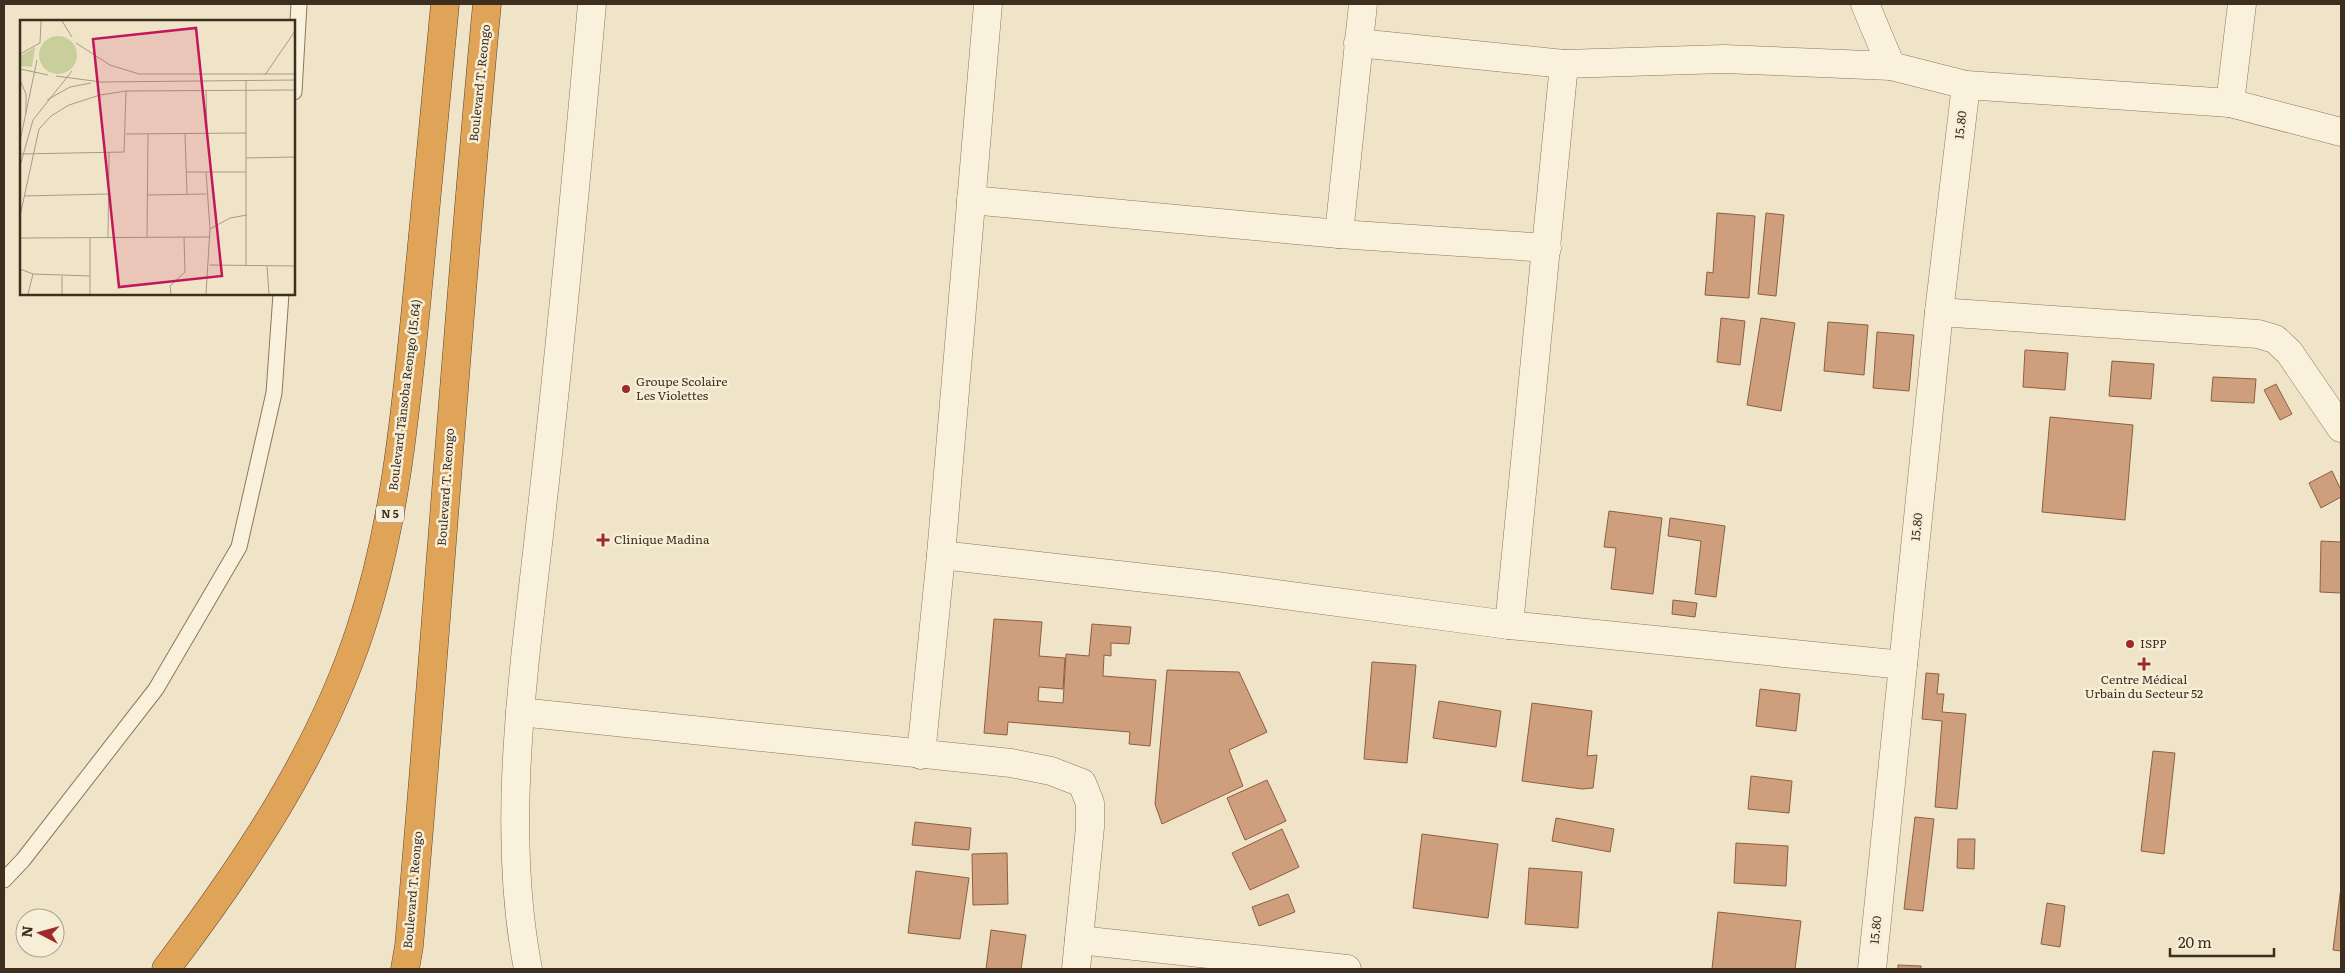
<svg xmlns="http://www.w3.org/2000/svg" width="2345" height="973" font-family="Literata,serif">
  <style>
    .building { fill: #cf9f7d; stroke: #8d5f41 }
    .lines { fill: none; stroke-linecap: round; stroke-linejoin: round }
    .lane-casing { stroke: #8d765c; stroke-width: 17 }
    .street-casing { stroke: #8d765c; stroke-width: 29 }
    .highway-casing { stroke: #5b4430; stroke-width: 29 }
    .lane { stroke: #faf1dc; stroke-width: 15 }
    .street { stroke: #faf1dc; stroke-width: 28 }
    .highway { stroke: #e0a458; stroke-width: 28 }
    .poi-dot { fill: #9e2a2b; stroke: #f7eed8; stroke-width: 2 }
    .labels { text-anchor: middle; stroke-width: 5; stroke-linejoin: round; paint-order: stroke }
    .shield { fill: #f7eed8; stroke: #756857; stroke-width: 1 }
    .shield-label { font-size: 11px; font-weight: bold; fill: #3d2e20 }
    .street-label { font-size: 12px; fill: #3d2e20; stroke: #f7eed8 }
    .poi-label { font-size: 12px; fill: #3d2e20; stroke: #f7eed8; text-anchor: start }
    .inset-road { fill: none; stroke: #a89b85; stroke-width: 1 }
    .view { fill: #c2185b; fill-opacity: 0.15; stroke: #c2185b; stroke-width: 2.5 }
    .inset-edge { fill: none; stroke: #3d2e20; stroke-width: 2.5 }
  </style>
  <rect width="100%" height="100%" fill="#f0e4c8"/>
  <g class="building">
    <path d="M1717,213l38,3 -6,82 -44,-3 2,-23 6,1z"/>
    <path d="M1766,213l18,2 -8,81 -18,-2z"/>
    <path d="M1721,318l24,3 -5,44 -23,-3z"/>
    <path d="M1761,318l34,5 -14,88 -34,-6z"/>
    <path d="M1828,322l40,3 -4,50 -40,-4z"/>
    <path d="M1877,332l37,3 -5,56 -36,-3z"/>
    <path d="M2025,350l43,3 -3,37 -42,-3z"/>
    <path d="M2112,361l42,3 -3,35 -42,-3z"/>
    <path d="M2213,377l43,2 -2,24 -43,-2z"/>
    <path d="M2276,384l16,30 -12,6 -16,-30z"/>
    <path d="M2050,417l83,8 -8,95 -83,-8z"/>
    <path d="M2332,471l9,19v7l-20,11 -12,-25z"/>
    <path d="M1609,511l53,7 -9,76 -42,-5 5,-41 -12,-1z"/>
    <path d="M1670,518l55,8 -9,71 -21,-3 6,-53 -33,-5z"/>
    <path d="M2321,541l20,1v51l-21,-1z"/>
    <path d="M1673,600l24,3 -2,14 -23,-3z"/>
    <path d="M994,619l48,3 -3,34 26,2 -2,31 -24,-2 -1,14 25,2 3,-49 23,2 3,-32 39,3 -2,17 -18,-1v13l-7,-1 -1,21 53,4 -6,66 -21,-2 1,-12 -122,-10 -1,13 -23,-2z"/>
    <path d="M1372,662l44,3 -9,98 -43,-4z"/>
    <path d="M1167,670l72,2 28,60 -38,18 14,36 -81,38 -7,-20z"/>
    <path d="M1926,673l13,1 -2,20h7l-2,18 24,2 -9,95 -22,-2 7,-86 -20,-2z"/>
    <path d="M1760,689l40,5 -4,37 -40,-5z"/>
    <path d="M1439,701l62,10 -5,36 -63,-9z"/>
    <path d="M1532,703l60,8 -5,45 10,-1 -4,33 -11,1 -60,-8z"/>
    <path d="M2153,751l22,2 -11,101 -23,-3z"/>
    <path d="M1751,776l41,5 -3,32 -41,-4z"/>
    <path d="M1267,780l19,41 -41,19 -18,-42z"/>
    <path d="M1915,817l19,2 -11,92 -19,-2z"/>
    <path d="M1556,818l58,11 -4,23 -58,-11z"/>
    <path d="M915,822l56,6 -2,22 -57,-5z"/>
    <path d="M1282,829l17,38 -49,23 -18,-37z"/>
    <path d="M1422,834l76,10 -10,74 -75,-10z"/>
    <path d="M1958,839h17l-1,30 -17,-1z"/>
    <path d="M1736,843l52,3 -2,40 -52,-3z"/>
    <path d="M1007,853l1,51 -35,1 -1,-51z"/>
    <path d="M1529,868l53,4 -4,56 -53,-4z"/>
    <path d="M916,871l53,7 -9,61 -52,-6z"/>
    <path d="M2341,887v64l-8,-1z"/>
    <path d="M1288,894l7,18 -36,14 -7,-19z"/>
    <path d="M2047,903l18,3 -5,41 -19,-3z"/>
    <path d="M1718,912l83,9 -6,48h-83z"/>
    <path d="M991,930l35,5 -5,34h-35z"/>
    <path d="M1898,965l23,1v3h-23z"/>
  </g>
  <g class="lines">
    <defs>
      <g id="lane">
        <path d="M294,92l5,-88"/>
        <path d="M4,880l19,-20 133,-171 83,-142 35,-154 7,-99"/>
      </g>
      <g id="street">
        <path d="M1865,4l26,62 75,19 264,18 111,29"/>
        <path d="M1358,43l206,21 160,-5 167,7"/>
        <path d="M2230,103l12,-99"/>
        <path d="M971,200l368,34 208,14"/>
        <path d="M1339,234l24,-230"/>
        <path d="M1939,312l319,22 17,5 14,13 52,76"/>
        <path d="M941,555l275,31 293,39 394,40"/>
        <path d="M1509,625l55,-561"/>
        <path d="M520,712l491,51 40,8 31,12 8,20v24l-14,142"/>
        <path d="M921,755l20,-200 47,-551"/>
        <path d="M1079,940l268,29"/>
        <path d="M528,969c-29,-148 -2,-312 14,-461 19,-168 35,-336 50,-504"/>
        <path d="M1872,969l67,-657 27,-227"/>
      </g>
      <g id="highway">
        <path d="M166,969c78,-103 153,-214 194,-338 35,-105 45,-215 56,-324 9,-101 19,-202 29,-303"/>
        <path d="M405,969l4,-23c28,-314 48,-629 78,-942"/>
      </g>
    </defs>
    <use href="#lane" class="lane-casing"/>
    <use href="#street" class="street-casing"/>
    <use href="#highway" class="highway-casing"/>
    <use href="#lane" class="lane"/>
    <use href="#street" class="street"/>
    <use href="#highway" class="highway"/>
  </g>
  <g class="poi-dot">
    <circle cx="626" cy="389" r="5"/>
    <path d="M600.5 532.5h5v5h5v5h-5v5h-5v-5h-5v-5h5z"/>
    <circle cx="2130" cy="644" r="5"/>
    <path d="M2141.5 656.5h5v5h5v5h-5v5h-5v-5h-5v-5h5z"/>
  </g>
  <g class="labels">
    <rect class="shield" x="376" y="505.5" width="28" height="17" rx="4"/>
    <g class="shield-label">
      <text x="390" y="518">N 5</text>
    </g>
    <g class="street-label">
      <text transform="translate(480 83) rotate(-84)" y="4">Boulevard T. Reongo</text>
      <text transform="translate(1961 125) rotate(-83)" y="4">15.80</text>
      <text transform="translate(405 395) rotate(-83)" y="4">Boulevard Tânsoba Reongo (15.64)</text>
      <text transform="translate(446 487) rotate(-86)" y="4">Boulevard T. Reongo</text>
      <text transform="translate(1917 527) rotate(-84)" y="4">15.80</text>
      <text transform="translate(413 890) rotate(-85)" y="4">Boulevard T. Reongo</text>
      <text transform="translate(1876 930) rotate(-84)" y="4">15.80</text>
    </g>
    <g class="poi-label">
      <text x="636" y="386">Groupe Scolaire<tspan x="636" dy="14">Les Violettes</tspan></text>
      <text x="614" y="544">Clinique Madina</text>
      <text x="2140" y="648">ISPP</text>
      <text x="2144" y="684" text-anchor="middle">Centre Médical<tspan x="2144" dy="14">Urbain du Secteur 52</tspan></text>
    </g>
  </g>
  <g transform="translate(20 20)">
    <rect width="275" height="275" fill="#f0e4c8"/>
    <path d="M19 35a19 19 0 1 1 38 0a19 19 0 1 1-38 0ZM15,27l-3,20 -12,-1v-10z" fill="#c9cf9b"/>
    <path class="inset-road" d="M42,1l10,16M20,23l1,-22M56,23l34,22 29,9h156M0,34l20,-11M0,49l28,6M245,55l30,-44M36,56l45,6 194,-2M0,60l6,14v19M226,60v185M186,71l1,42M27,80l23,-13 21,-4M165,113l2,61M106,114l120,-1M0,121l17,-81M0,134l104,-2 2,-61M226,138l49,-1M0,146l13,-46 39,-49M166,152h60M186,152l4,57M127,175l59,-1M4,176l84,-2M0,196l19,-87 12,-13 18,-11 31,-10 26,-4 169,-1M88,217l1,-84M127,217l1,-103M0,218l189,-1M70,218v56M190,245l85,1M247,246l2,28M0,249l13,5 57,2M8,274l5,-20M42,274v-18M151,274l-1,-8 15,-14 -1,-35M186,274l4,-65 20,-11 17,-3"/>
    <path class="view" d="M176,8l26,248 -103,11 -26,-248z"/>
    <rect width="275" height="275" class="inset-edge"/>
  </g>
  <rect width="2345" height="973" fill="none" stroke="#3d2e20" stroke-width="10"/>
  <g transform="translate(40 933) rotate(276)"><circle r="24" fill="#f7eed8" stroke="#ada18e"/>
  <path d="M0-4L9 19L0 12L-9 19Z" fill="#9e2a2b"/>
  <text y="-8" font-size="14" font-weight="bold" text-anchor="middle" fill="#3d2e20">N</text>
  </g>
  <path d="M2170 948v8h104v-8" fill="none" stroke="#3d2e20" stroke-width="2.5"/>
  <text x="2178" y="948" font-size="15" fill="#3d2e20" stroke="#f7eed8" stroke-width="4" paint-order="stroke">20 m</text>
</svg>
